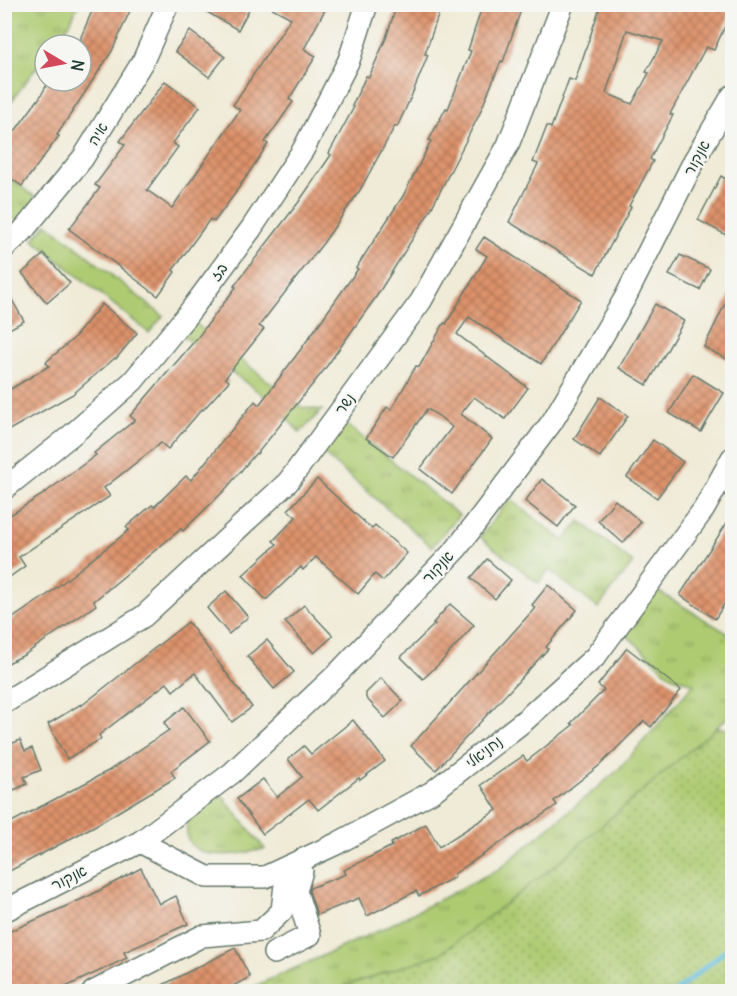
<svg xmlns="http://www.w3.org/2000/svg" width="737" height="996" font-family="Delius,'Playpen Sans Hebrew',sans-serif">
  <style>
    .grass { fill: url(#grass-dots); stroke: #668453; stroke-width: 1.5 }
    .park { fill: url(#park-tufts); stroke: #668453; stroke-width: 1.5 }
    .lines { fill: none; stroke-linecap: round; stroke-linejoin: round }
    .stream { stroke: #5bbbda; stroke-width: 5 }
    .building { fill: url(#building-cross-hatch); fill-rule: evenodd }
    .minor-casing { stroke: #687a6d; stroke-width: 24 }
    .minor { stroke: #fff; stroke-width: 21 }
    .labels { text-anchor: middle; stroke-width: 4.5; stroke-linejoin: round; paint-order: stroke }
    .street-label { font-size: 15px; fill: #1f3d34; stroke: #f6f6f2 }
  </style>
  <defs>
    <pattern id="grass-dots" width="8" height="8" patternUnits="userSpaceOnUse" patternTransform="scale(1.5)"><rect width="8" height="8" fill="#aecb72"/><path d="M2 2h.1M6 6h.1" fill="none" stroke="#8da65e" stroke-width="1.8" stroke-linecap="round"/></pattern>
    <pattern id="park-tufts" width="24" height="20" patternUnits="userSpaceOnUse" patternTransform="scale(1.5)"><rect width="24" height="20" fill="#aecb72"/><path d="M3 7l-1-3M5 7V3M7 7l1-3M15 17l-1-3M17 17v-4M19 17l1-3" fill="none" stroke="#8da65e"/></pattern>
    <pattern id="building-cross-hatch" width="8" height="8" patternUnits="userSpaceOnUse" patternTransform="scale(1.5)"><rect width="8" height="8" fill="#dd926b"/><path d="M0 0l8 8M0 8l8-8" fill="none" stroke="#b37859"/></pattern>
  </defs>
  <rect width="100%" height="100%" fill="#f6f6f2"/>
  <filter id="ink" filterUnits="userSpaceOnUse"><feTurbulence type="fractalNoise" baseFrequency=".0167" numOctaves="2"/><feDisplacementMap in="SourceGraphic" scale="12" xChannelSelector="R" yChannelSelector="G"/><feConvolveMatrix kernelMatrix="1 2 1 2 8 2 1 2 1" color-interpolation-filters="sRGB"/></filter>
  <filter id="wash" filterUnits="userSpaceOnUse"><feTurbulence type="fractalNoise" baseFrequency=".008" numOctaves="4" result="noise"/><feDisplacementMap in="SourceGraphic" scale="24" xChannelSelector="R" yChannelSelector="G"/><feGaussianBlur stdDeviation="1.35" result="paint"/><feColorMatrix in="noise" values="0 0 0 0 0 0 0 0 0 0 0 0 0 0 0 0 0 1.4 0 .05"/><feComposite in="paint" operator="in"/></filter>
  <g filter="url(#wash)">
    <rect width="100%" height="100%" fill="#f0ebd7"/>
    <path class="grass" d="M712,726l20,4v150l-1,4 1,4v103l-401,1 116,-54z"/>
    <g class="park">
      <path d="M5,4l73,1 -8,18 -16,22h-9v11l-40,54z"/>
      <path d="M4,174l34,25 -20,24 -13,-11z"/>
      <path d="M47,223l116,93 -14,17 -116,-93z"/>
      <path d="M186,316l115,91 21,3 -22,23 -28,-31 -88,-65z"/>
      <path d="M345,423l114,92 -27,32 -111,-95z"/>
      <path d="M510,499l54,42 16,-20 53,42 -35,45 -49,-38 -11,13 -58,-46z"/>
      <path d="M653,588l79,48v78l-175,150 -117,90 -109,37 -89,1 140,-63 117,-60 118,-98 77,-87 -23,-8 -48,-44z"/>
      <path d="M220,793l45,56c-20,4 -74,16 -78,-15 0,-7 -1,-13 3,-18 7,-9 21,-16 30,-23z"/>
    </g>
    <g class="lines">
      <path class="stream" d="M675,992l57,-47"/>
    </g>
    <g id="blocks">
      <g class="building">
        <path d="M95,4h38l-21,47 -55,84 2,1 -37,50 -18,-12v-28l36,-49 9,-16h32v-44z"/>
        <path d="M193,4h59l-14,26z"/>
        <path d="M265,4h63l-24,45 12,7 -27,43 4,3 -28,40 3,2 -34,51 -20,27 -4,-3 -37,51 2,2 -17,24 -89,-67 31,-41 -5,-3 30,-40 -5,-4 45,-60 35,26 -27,36 5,4 -31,43 25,18 68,-98 -7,-5 58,-87z"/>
        <path d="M397,4h45l-17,50 3,1 -17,42 -14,30 -2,-1 -35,64 -36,52 -65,84 5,3 -39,49 4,3 -26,29 -1,-1 -34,40 -7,-6 -57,45 6,8 -91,61 6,9 -21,15v-62l38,-24 54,-40 -2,-2 41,-33 -5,-4 68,-79 38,-50 -2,-1 64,-83 33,-48 -2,-2 25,-46 -2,-1 14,-30 3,1 17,-39z"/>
        <path d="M483,4h40l-20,58 -2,-1 -22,54 -49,96 -54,86 -52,73 -67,84 -1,-1 -32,38 -41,40 -2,-2 -87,72 2,4 -72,50 -20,10v-41l43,-29 82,-65 -3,-3 26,-22 2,2 32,-31 5,4 64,-79 4,4 42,-56 57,-80 -2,-1 47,-72 28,-55 -2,-1 17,-32 2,1 23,-58 -3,-1z"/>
        <path d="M601,4h131v7l-18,39 -8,-3 -36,67 3,1 -23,44 3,2 -24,45 2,1 -36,67 -86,-52 29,-58 -5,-2 14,-36 4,2 18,-49 6,2zM627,30l36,11 -17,31 3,1 -17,31 -26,-11z"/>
        <path d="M190,31l35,26 -16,20 -34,-26z"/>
        <path d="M721,176l11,7v39l-6,13 -28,-15z"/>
        <path d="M484,237l97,63 -40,64 -72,-47 -12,17 71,54 -23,31 -31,-22 -13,17 31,25 -40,55 -32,-25 32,-42 -13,-11 -12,-7 -34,48 -27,-19 21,-31 4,3 25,-44 3,1 25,-44 2,1 41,-68 -11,-7z"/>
        <path d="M44,254l26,29 -23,20 -25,-30z"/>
        <path d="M680,255l30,14 -10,21 -31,-15z"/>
        <path d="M4,286l20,35 -20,11z"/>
        <path d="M732,290v72l-28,-15z"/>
        <path d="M102,304l35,29 -21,26 -1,-1 -42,36 -69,39v-40l45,-27 -3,-4 27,-23z"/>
        <path d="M655,304l29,17 -37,64 -28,-17z"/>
        <path d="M693,374l31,19 -23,39 -32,-19z"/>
        <path d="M600,397l28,19 -28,41 -26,-18z"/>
        <path d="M653,440l30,22 -26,36 -30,-21z"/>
        <path d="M317,479l55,50 3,-4 32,28 -24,28 -8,-7 -17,20 -42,-37 -13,13 -2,-3 -35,33 -23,-25 34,-31 -4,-3 23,-24 -8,-7z"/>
        <path d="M542,479l33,26 -17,22 -33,-26z"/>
        <path d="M615,500l26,22 -18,21 -25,-22z"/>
        <path d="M732,515v77l-17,27 -35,-24z"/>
        <path d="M487,559l24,21 -16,19 -24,-21z"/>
        <path d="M548,585l29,25 -31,37 2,2 -112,121 -25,-24 124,-138 -3,-3z"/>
        <path d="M226,591l22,26 -19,17 -22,-26z"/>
        <path d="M450,604l24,21 -31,35 -20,19 -22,-22 34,-33 -2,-1z"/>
        <path d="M304,605l29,31 -19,17 -29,-31z"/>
        <path d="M188,622l64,85 -20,15 -37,-49 -22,18 -6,-8 -68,52 2,4 -34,20 -19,-35 33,-20v2z"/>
        <path d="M267,640l27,32 -20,17 -27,-33z"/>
        <path d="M627,648l54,42 -30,37 -7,-6 -44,44 -46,36 3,4 -103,69 1,3 -36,19 -3,-5 -49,25 -8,-18 -42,17 -8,-24 1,-3 36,-14 -2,-4 48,-24 -1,-3 35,-19 13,23 58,-37 -16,-25 42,-29 4,5 46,-36 -2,-2 33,-33 -6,-5z"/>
        <path d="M381,678l22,23 -18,17 -19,-20v-5z"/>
        <path d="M184,707l26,34 -39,30 4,7 -79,47 -92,49v-48l104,-55 61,-41 -5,-7z"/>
        <path d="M353,720l32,41 -25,19 -1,-2 -41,32 -9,-11 -46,35 -26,-35 26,-20 14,18 25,-20 -14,-18 16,-13 7,8z"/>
        <path d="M20,740l5,11 7,-3 9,22 -17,7 3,7 -13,6 -10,-23v-20z"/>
        <path d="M141,868l18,36 17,-8 12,28 -64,28 3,6 -72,34h-51v-58l87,-39z"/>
        <path d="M235,948l15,29 -28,15h-73z"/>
      </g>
    </g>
  </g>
  <g filter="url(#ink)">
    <use href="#blocks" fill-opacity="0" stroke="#687a6d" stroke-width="1.5"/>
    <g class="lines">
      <defs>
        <g id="minor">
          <path d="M4,248l17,-15 62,-75 60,-97 25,-57"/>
          <path d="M4,489l70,-56 59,-52 58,-71 60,-81 52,-79 46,-90 18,-56"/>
          <path d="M4,703l140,-87 144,-134 133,-181 87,-156 55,-141"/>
          <path d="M140,842l67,35h58l71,-33 96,-52 92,-71 71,-64 109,-148 28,-51"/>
          <path d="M4,911l136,-69 92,-69 106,-100 119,-125 95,-126 73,-124 70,-139 37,-63"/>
          <path d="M274,953l36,-18 -14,-44 6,-20"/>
          <path d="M93,992l109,-56 59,-5 21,-20 5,-44"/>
        </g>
      </defs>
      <use href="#minor" class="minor-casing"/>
      <use href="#minor" class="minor"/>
    </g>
  </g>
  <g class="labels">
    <g class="street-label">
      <text transform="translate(98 134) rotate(-58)" y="5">איה</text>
      <text transform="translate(697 158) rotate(-61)" y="5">אנקור</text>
      <text transform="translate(219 272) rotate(-53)" y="5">בז</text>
      <text transform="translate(345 404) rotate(-54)" y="5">נשר</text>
      <text transform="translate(438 567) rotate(-47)" y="5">אנקור</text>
      <text transform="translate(484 752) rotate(-38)" y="5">נחניאלי</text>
      <text transform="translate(69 878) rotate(-27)" y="5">אנקור</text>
    </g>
  </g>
  <rect width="737" height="996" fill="none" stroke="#f6f6f2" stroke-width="24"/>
  <g transform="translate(63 63) rotate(100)"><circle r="28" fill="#f6f6f2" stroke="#a0aca6" stroke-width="1.5"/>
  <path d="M0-4.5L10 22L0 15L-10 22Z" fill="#d1495b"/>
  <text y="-9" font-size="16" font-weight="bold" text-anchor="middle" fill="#1f3d34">N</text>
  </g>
</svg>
